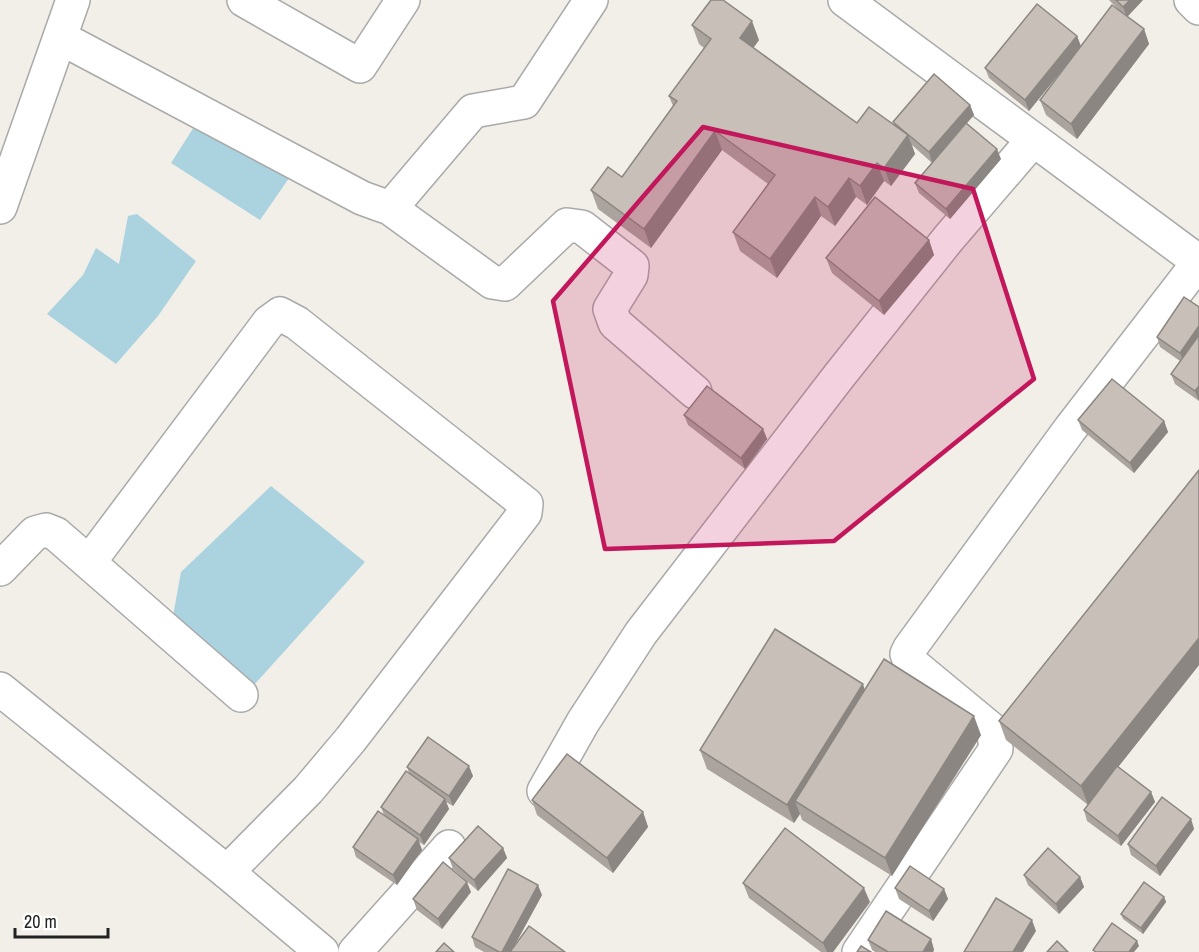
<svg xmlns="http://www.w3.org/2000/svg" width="1199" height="952" font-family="'Archivo Narrow',sans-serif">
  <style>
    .water { fill: #aad3df }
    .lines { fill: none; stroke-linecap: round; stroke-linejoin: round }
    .minor-casing { stroke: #a9a9a9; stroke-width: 36 }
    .minor { stroke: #fff; stroke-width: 33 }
    .wall { fill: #aba49e }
    .shaded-wall { fill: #8b8681 }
    .building { fill: #c7bfb8; stroke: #8b8681; stroke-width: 1.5 }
    .marked { fill: #c2185b; fill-opacity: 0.2; stroke: #c2185b; stroke-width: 4.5; stroke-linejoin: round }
  </style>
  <rect width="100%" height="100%" fill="#f2efe9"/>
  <g class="water">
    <path d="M201,116l93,55 -34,49 -89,-57z"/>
    <path d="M137,214l59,47 -38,55 -42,48 -69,-50 36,-39 13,-27 23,16 9,-48z"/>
    <path d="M271,486l94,76 -120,133 -72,-79 8,-44z"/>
  </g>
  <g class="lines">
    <defs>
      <g id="minor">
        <path d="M244,0l116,66 43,-66"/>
        <path d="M845,0l354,262"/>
        <path d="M1191,0l8,8"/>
        <path d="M61,38l301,160 22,8 10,-2 79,-93 51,-9 67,-102"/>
        <path d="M387,206l105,76 13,2 62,-59 15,2 50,39 -1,9 -21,34 5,14 80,69"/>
        <path d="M0,207l73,-207"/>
        <path d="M90,561l179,-239 11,-8 17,9 229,181 -1,9 -174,226 -43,51 -81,82"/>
        <path d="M0,569l35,-36 11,-3 10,4 185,161"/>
        <path d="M0,689l227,183 95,80"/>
        <path d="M544,791l39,-69 58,-89 198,-257 109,-137 85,-99"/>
        <path d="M355,952l94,-105"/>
        <path d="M859,952l137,-203 -2,-15 -3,-5 -81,-67 -3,-8 3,-6 160,-219 129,-167"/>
      </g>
    </defs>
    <use href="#minor" class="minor-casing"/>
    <use href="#minor" class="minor"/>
  </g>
  <g class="wall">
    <path d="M1109,0h34l-16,17 17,12 5,15 -72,95 -31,-24 -6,-15 38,-50 -49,61 -40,-33 -4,-10 92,-32 4,10 39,-35z"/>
    <path d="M692,25l67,15 -6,8 104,75 37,2 -1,-3 77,-17 4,10 -8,9 35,35 -51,60 -31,-26 -4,-10 17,-20 -20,-18 3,9 -24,32 -7,-5 -17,24 -11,-8 -21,29 -14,-10 -44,62 -37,-27 -7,-19 35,-48 -46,-34 -71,98 -53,-39 -7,-19 31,-13 51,-71 -4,-10 35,-48 -5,-4z"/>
    <path d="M929,240l5,15 -50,60 -52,-42 -6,-15z"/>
    <path d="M1199,307v94l-24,-17 -4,-10 9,-13 -20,-14 -3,-10z"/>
    <path d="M684,415l79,14 4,10 -22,30 -57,-44z"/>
    <path d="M1078,420l86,1 4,11 -34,41 -52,-43z"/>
    <path d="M1199,665l-81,102 33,25 4,10 -34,44 -34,-25 -3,-11 4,-5 -82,-65 -7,-19z"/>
    <path d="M865,690l116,45 -89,141 -90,-56 -2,-6 -6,9 -87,-54 -7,-19z"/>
    <path d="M407,767l66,9 -20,30 -7,-4 3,7 -25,36 -5,-3 3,8 -25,35 -41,-28 -3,-10 31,-32 -3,-8 28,-34z"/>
    <path d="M532,800l111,12 5,15 -35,46 -76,-58z"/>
    <path d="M1191,819l3,10 -34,47 -29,-21 -3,-11z"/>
    <path d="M503,848l4,10 -29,33 -25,-22 -4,-11z"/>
    <path d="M1024,875l56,2 4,10 -25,27 -31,-29z"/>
    <path d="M743,883l127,19 -37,50h-12l-72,-54z"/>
    <path d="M895,888l49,1 4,10 -15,22 -34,-22z"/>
    <path d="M471,892l-29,37 -25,-19 -4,-11z"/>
    <path d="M542,895l-29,53 52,4h-81l-9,-5 -3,-10z"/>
    <path d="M1164,897l2,5 -23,32 -20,-15 -2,-5z"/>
    <path d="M931,939l3,11 -1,2h-58l-3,-2 -4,-10z"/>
  </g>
  <g class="shaded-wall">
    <path d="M1130,0h13l-16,17 -4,-10z"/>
    <path d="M752,21l7,19 -12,17 -7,-19z"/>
    <path d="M1144,29l5,15 -72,95 -6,-15z"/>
    <path d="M1077,36l4,11 -52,64 -4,-11z"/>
    <path d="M970,105l4,10 -42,48 -3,-11z"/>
    <path d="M715,131l7,19 -71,98 -7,-19z"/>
    <path d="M908,135l7,19 -24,32 -7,-18z"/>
    <path d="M997,149l4,10 -51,60 -4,-10z"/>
    <path d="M877,163l7,18 -17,24 -7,-19z"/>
    <path d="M849,178l7,19 -21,29 -7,-19z"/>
    <path d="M815,197l6,19 -44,62 -7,-19z"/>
    <path d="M929,240l5,15 -50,60 -5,-14z"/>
    <path d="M1199,326v16l-15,21 -4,-10z"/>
    <path d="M1199,386v15l-4,-10z"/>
    <path d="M1164,421l4,11 -34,41 -4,-10z"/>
    <path d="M763,429l4,10 -22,30 -4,-11z"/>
    <path d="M1199,638v27l-111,140 -7,-19z"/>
    <path d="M863,684l6,19 -74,98 5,13 -6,9 -7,-18z"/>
    <path d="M974,716l7,19 -89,141 -7,-18z"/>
    <path d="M469,766l4,10 -20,30 -4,-10z"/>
    <path d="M1151,792l4,10 -34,44 -3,-10z"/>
    <path d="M445,799l4,10 -25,36 -4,-10z"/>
    <path d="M643,812l5,15 -35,46 -6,-15z"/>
    <path d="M1191,819l3,10 -34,47 -4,-10z"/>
    <path d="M418,839l4,11 -25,35 -4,-10z"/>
    <path d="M503,848l4,10 -29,33 -4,-11z"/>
    <path d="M1080,877l4,10 -25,27 -3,-10z"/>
    <path d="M467,882l4,10 -29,37 -4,-10z"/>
    <path d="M538,885l4,10 -31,57h-9z"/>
    <path d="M864,888l6,14 -37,50h-6l-4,-9z"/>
    <path d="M944,889l4,10 -15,22 -4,-10z"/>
    <path d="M1164,897l2,5 -23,32 -2,-6z"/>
    <path d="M1032,920l4,11 -13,21h-10z"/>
    <path d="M931,939l3,11 -1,2h-10z"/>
    <path d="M1137,941l2,5 -5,6h-5z"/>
  </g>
  <g class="building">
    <path d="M711,0h12l29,21 -12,17 117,85 12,-16 39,28 -24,33 -7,-5 -17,23 -11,-8 -21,29 -13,-10 -45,62 -37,-27 42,-57 -60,-44 -71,98 -53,-39 17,-23 14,10 55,-76 -8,-5 42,-57 -19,-14z"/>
    <path d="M1116,0h14l-7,7z"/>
    <path d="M1037,4l40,32 -52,64 -40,-32z"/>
    <path d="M1112,5l32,24 -73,95 -31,-24z"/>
    <path d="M934,74l36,31 -41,47 -36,-30z"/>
    <path d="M966,123l31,26 -51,60 -31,-26z"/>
    <path d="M875,197l54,43 -50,61 -53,-43z"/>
    <path d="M1184,297l15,10v19l-19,27 -23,-16z"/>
    <path d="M1199,335v51l-4,5 -24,-17z"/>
    <path d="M1112,379l52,42 -34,42 -52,-43z"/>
    <path d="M707,386l56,43 -22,29 -57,-43z"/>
    <path d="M1199,470v168l-118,148 -82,-65z"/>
    <path d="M775,629l88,55 -76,121 -87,-55z"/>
    <path d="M884,659l90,57 -89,142 -90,-57z"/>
    <path d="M428,737l41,29 -20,30 -42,-29z"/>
    <path d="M567,754l76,58 -36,46 -75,-58z"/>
    <path d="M1117,766l34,26 -33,44 -34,-26z"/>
    <path d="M406,771l39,28 -25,36 -39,-28z"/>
    <path d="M1162,797l29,22 -35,47 -28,-22z"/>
    <path d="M378,811l40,28 -25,36 -40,-28z"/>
    <path d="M478,826l25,22 -29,32 -25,-22z"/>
    <path d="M785,828l79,60 -41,55 -80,-60z"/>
    <path d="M1048,848l32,29 -24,27 -32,-29z"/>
    <path d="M443,862l24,20 -29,37 -25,-20z"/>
    <path d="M910,866l34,23 -15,22 -34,-23z"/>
    <path d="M508,869l30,16 -36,67h-3l-27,-15z"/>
    <path d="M1144,882l20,15 -23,31 -20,-14z"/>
    <path d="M996,898l36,22 -19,32h-49z"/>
    <path d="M886,911l45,28 -8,13h-35l-20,-12z"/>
    <path d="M1112,923l25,18 -8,11h-33l-3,-2z"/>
    <path d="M529,926l36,26h-55z"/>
    <path d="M1057,941l11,11h-21z"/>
    <path d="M444,943l10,9h-18z"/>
    <path d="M861,946l10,6h-14z"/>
  </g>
  <path class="marked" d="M703,127l270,62 61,190 -200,162 -229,8 -52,-248z"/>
  <path d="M15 928v9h93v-9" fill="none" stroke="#222222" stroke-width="3"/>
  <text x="24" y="928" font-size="18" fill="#222222" stroke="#ffffff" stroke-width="4.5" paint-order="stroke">20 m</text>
</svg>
